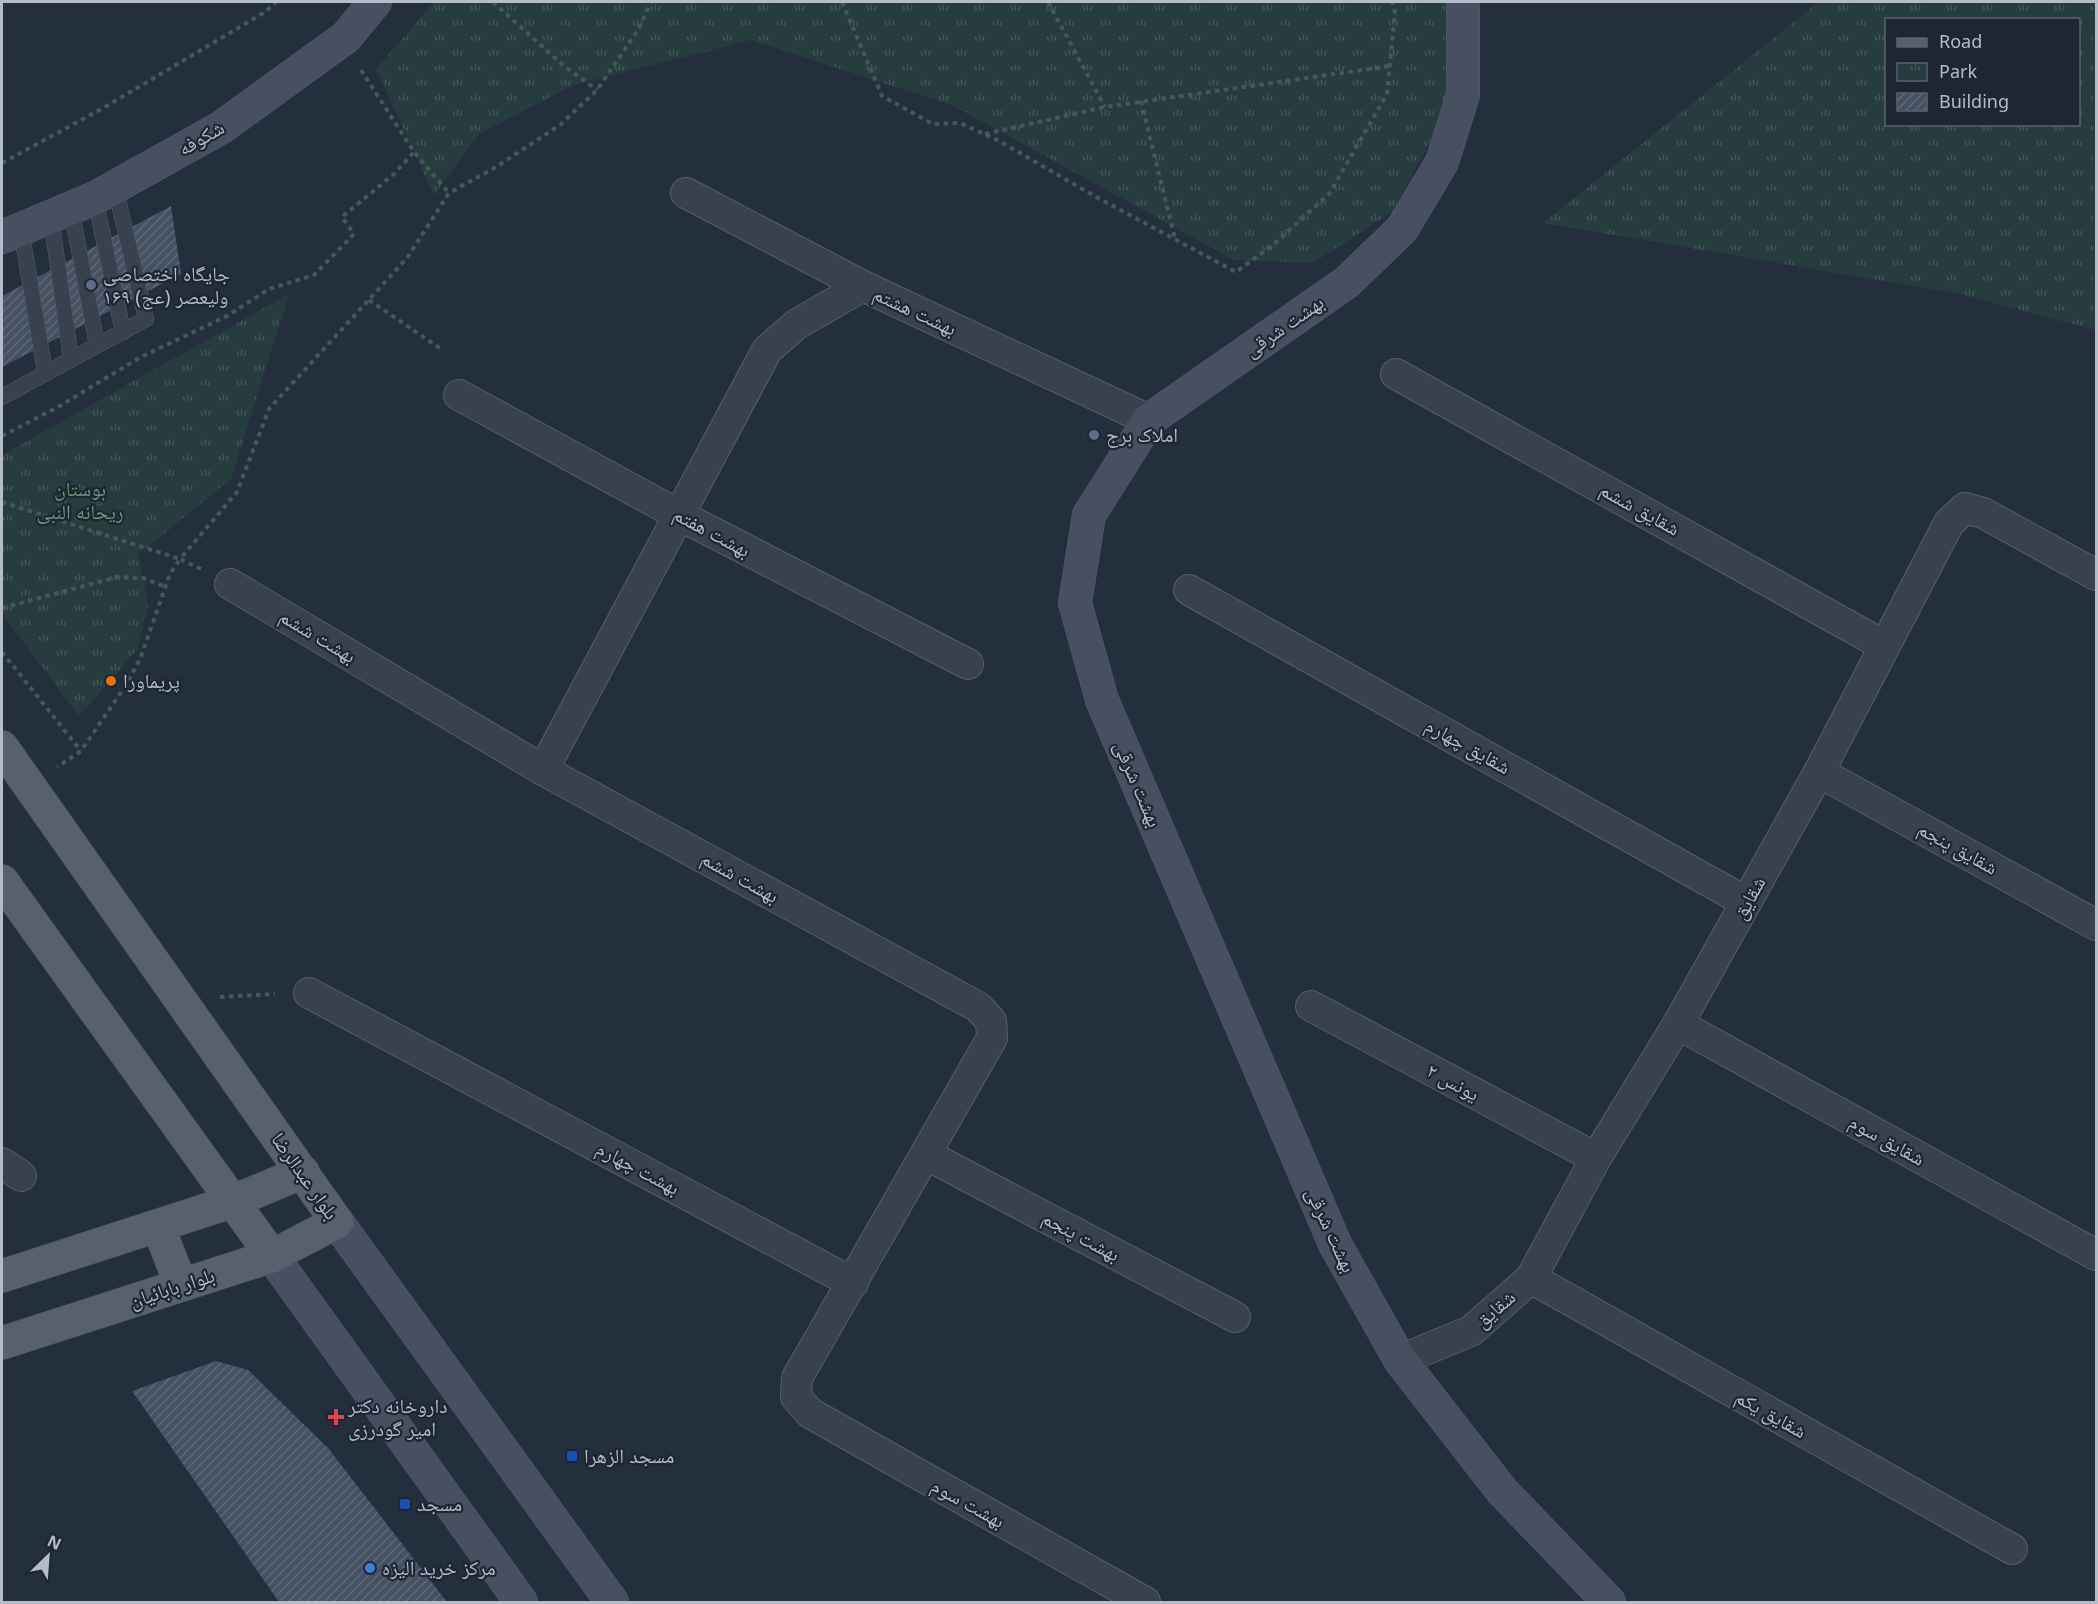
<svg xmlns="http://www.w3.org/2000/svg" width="2098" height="1604" font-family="'Noto Sans','Noto Naskh Arabic',sans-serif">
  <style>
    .park { fill: url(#park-tufts); fill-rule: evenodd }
    .building { fill: url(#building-hatch) }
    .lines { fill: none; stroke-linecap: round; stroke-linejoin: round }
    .service-casing { stroke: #565f6c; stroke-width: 16 }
    .minor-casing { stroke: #565f6c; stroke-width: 32 }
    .secondary-casing { stroke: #565f6c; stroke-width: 34 }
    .primary-casing { stroke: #414a57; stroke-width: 34 }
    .path { stroke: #44595c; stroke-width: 4; stroke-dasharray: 4.5 4.5; stroke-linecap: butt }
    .service { stroke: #38414e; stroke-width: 15 }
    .minor { stroke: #38414e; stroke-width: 30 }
    .secondary { stroke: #465061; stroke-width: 33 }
    .primary { stroke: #56606e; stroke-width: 33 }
    .service-dot { fill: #5c6f8a; stroke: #1d2633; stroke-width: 2 }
    .food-dot { fill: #e8710a; stroke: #1d2633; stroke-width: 2 }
    .health-dot { fill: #e0444e; stroke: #1d2633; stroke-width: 2 }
    .transit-dot { fill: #1a4fb4; stroke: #1d2633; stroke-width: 2 }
    .shop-dot { fill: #3f7fe0; stroke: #1d2633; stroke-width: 2 }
    .labels { text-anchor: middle; stroke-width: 4.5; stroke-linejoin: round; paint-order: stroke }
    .street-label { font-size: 20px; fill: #b4bcc9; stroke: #1d2633 }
    .poi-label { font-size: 20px; fill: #b4bcc9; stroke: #1d2633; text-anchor: start }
    .park-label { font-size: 20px; fill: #6b9a76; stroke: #1d2633 }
  </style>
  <defs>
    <pattern id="park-tufts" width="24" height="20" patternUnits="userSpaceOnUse" patternTransform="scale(1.5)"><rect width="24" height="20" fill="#263c3f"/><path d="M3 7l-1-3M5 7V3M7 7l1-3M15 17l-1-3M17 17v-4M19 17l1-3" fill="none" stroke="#435659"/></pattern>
    <pattern id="building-hatch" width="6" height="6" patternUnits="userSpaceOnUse" patternTransform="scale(1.5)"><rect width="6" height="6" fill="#455162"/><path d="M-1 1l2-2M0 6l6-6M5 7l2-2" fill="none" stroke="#5d6877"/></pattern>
  </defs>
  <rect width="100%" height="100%" fill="#242f3e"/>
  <g class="park">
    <path d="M434,2h1029l-14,104 -56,105 -80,52 -79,-3 -280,-154 -203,-66 -178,45 -94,49 -45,61 -58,-126z"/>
    <path d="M1819,2h277v328l-141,-37 -412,-70zM1886,20h192v104h-192z"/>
    <path d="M289,294l-58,185 -93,76 10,50 -11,45 -58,66 -77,-102v-159z"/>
  </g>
  <g class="building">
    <path d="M171,206l10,68 -179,93v-71z"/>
    <path d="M216,1361l32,9 80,78 119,154h-168l-147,-211z"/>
  </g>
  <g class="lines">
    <defs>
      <g id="service">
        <path d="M95,198l28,134"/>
        <path d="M71,208l26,137"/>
        <path d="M51,217l20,142"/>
        <path d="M21,229l24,143"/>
        <path d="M2,397l144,-78 -31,-132"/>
      </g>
      <g id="minor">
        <path d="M686,193l177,93 286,134"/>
        <path d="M1396,374l487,271"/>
        <path d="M459,395l222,121 287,148"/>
        <path d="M230,584l313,186 435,237 13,14 1,17 -195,340 -1,19 14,16 335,189"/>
        <path d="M1189,590l557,312"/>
        <path d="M543,770l224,-420 30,-26 66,-38"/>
        <path d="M1819,772l277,153"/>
        <path d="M309,993l544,290"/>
        <path d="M1311,1006l285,152"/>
        <path d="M1678,1024l418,231"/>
        <path d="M927,1155l308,162"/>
        <path d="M2,1163l19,13"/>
        <path d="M1531,1278l481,271"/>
        <path d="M1400,1360l71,-29 60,-53 65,-120 82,-134 141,-252 130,-249 16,-15 18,5 113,62"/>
      </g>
      <g id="secondary">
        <path d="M1463,2v93l-21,67 -40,67 -55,53 -198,138 -60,95 -14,88 27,97 233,544 65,116 102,131 107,111"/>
        <path d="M2,237l93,-39 127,-71 124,-90 29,-35"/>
        <path d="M337,1222l275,380"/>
        <path d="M272,1256l249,346"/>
      </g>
      <g id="primary">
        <path d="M2,747l335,475 -65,34 -270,87"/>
        <path d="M2,881l270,375"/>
        <path d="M158,1226l23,59"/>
        <path d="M2,1276l232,-75 69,-29"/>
      </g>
    </defs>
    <use href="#service" class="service-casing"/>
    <use href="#minor" class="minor-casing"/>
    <use href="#secondary" class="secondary-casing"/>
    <use href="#primary" class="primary-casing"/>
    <g class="path">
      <path d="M493,2l71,64 33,24"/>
      <path d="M842,2l40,94 51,28 27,-1 39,18 99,57 138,74 38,-28 55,-50 58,-100 8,-82 -3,-10"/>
      <path d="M1048,2l57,105"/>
      <path d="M361,70l53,82 35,41"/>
      <path d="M1141,101l34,138"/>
      <path d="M985,134l120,-27 285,-41"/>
      <path d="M2,163l103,-56 160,-95 11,-10"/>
      <path d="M369,300l72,49"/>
      <path d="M2,436l56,-29 81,-49 88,-42 42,-27 45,-14 40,-41 -12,-17 52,-43 20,-22"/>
      <path d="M2,502l178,57 -10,15 -30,85 -12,23 -47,69 -24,16"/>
      <path d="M201,569l-21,-10 57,-67 32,-83 138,-151 42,-65 47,-26 64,-42 37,-35 41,-60 13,-28"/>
      <path d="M2,608l115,-31 26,1 23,9"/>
      <path d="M2,652l79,99"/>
      <path d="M220,997l55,-3"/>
    </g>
    <use href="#service" class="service"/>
    <use href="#minor" class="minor"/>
    <use href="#secondary" class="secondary"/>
    <use href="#primary" class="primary"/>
  </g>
  <g class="service-dot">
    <circle cx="91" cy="285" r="6"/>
    <circle cx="1094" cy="435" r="6"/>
  </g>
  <circle class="food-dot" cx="111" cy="681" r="6"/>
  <path class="health-dot" d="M333 1408h6v6h6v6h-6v6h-6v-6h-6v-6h6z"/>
  <g class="transit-dot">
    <rect x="566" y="1450" width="12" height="12" rx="3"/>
    <rect x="399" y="1498" width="12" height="12" rx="3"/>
  </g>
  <circle class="shop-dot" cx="370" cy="1568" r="6"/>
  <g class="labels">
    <g class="street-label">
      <text transform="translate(201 138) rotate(-30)" y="7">شکوفه</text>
      <text transform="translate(915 311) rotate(25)" y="7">بهشت هشتم</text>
      <text transform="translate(1284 326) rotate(-35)" y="7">بهشت شرقی</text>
      <text transform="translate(1640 509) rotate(29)" y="7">شقایق ششم</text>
      <text transform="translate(712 532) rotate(28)" y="7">بهشت هفتم</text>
      <text transform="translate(318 636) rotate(31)" y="7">بهشت ششم</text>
      <text transform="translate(1468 746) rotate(29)" y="7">شقایق چهارم</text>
      <text transform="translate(1138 784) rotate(67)" y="7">بهشت شرقی</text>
      <text transform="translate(1958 848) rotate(29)" y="7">شقایق پنجم</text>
      <text transform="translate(740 877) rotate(29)" y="7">بهشت ششم</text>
      <text transform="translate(1749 898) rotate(-61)" y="7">شقایق</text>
      <text transform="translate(1453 1082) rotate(28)" y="7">یونس ۲</text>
      <text transform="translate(1887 1140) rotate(29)" y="7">شقایق سوم</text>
      <text transform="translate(638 1168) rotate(28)" y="7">بهشت چهارم</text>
      <text transform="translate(305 1176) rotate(55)" y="7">بلوار عبدالرضا</text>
      <text transform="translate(1331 1230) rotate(65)" y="7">بهشت شرقی</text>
      <text transform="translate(1081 1236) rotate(28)" y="7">بهشت پنجم</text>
      <text transform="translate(172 1288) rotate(-18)" y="7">بلوار بابائیان</text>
      <text transform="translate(1495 1309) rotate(-41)" y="7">شقایق</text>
      <text transform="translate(1771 1414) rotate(29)" y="7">شقایق یکم</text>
      <text transform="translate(968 1503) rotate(29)" y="7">بهشت سوم</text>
    </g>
    <g class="poi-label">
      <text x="103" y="281">جایگاه اختصاصی<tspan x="103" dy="23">۱۶۹ ولیعصر (عج)</tspan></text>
      <text x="1106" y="442">املاک برج</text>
      <text x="123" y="688">پریماورا</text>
      <text x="348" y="1413">داروخانه دکتر<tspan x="348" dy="23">امیر گودرزی</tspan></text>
      <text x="584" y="1463">مسجد الزهرا</text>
      <text x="417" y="1511">مسجد</text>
      <text x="382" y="1575">مرکز خرید الیزه</text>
    </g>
    <g class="park-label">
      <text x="80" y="496">بوستان<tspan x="80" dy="23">ریحانه النبی</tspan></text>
    </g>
  </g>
  <rect width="2098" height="1604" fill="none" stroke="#b4bcc9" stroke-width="6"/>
  <rect x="1885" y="18" width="195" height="108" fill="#1d2633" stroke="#59626f" stroke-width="1.5"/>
  <rect x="1897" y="38" width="30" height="9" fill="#56606e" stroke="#59626f" stroke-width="1.5"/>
  <text x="1939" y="48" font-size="18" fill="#b4bcc9">Road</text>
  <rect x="1897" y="63" width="30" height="18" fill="url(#park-tufts)" stroke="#59626f" stroke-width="1.5"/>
  <text x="1939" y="78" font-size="18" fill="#b4bcc9">Park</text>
  <rect x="1897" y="93" width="30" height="18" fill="url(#building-hatch)" stroke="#59626f" stroke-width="1.5"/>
  <text x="1939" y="108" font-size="18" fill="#b4bcc9">Building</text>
  <g transform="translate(48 1556) rotate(25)" stroke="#1d2633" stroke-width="4.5" paint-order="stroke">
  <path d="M0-4.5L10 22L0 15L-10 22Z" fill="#b4bcc9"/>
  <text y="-9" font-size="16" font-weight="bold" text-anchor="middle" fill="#b4bcc9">N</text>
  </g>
</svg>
